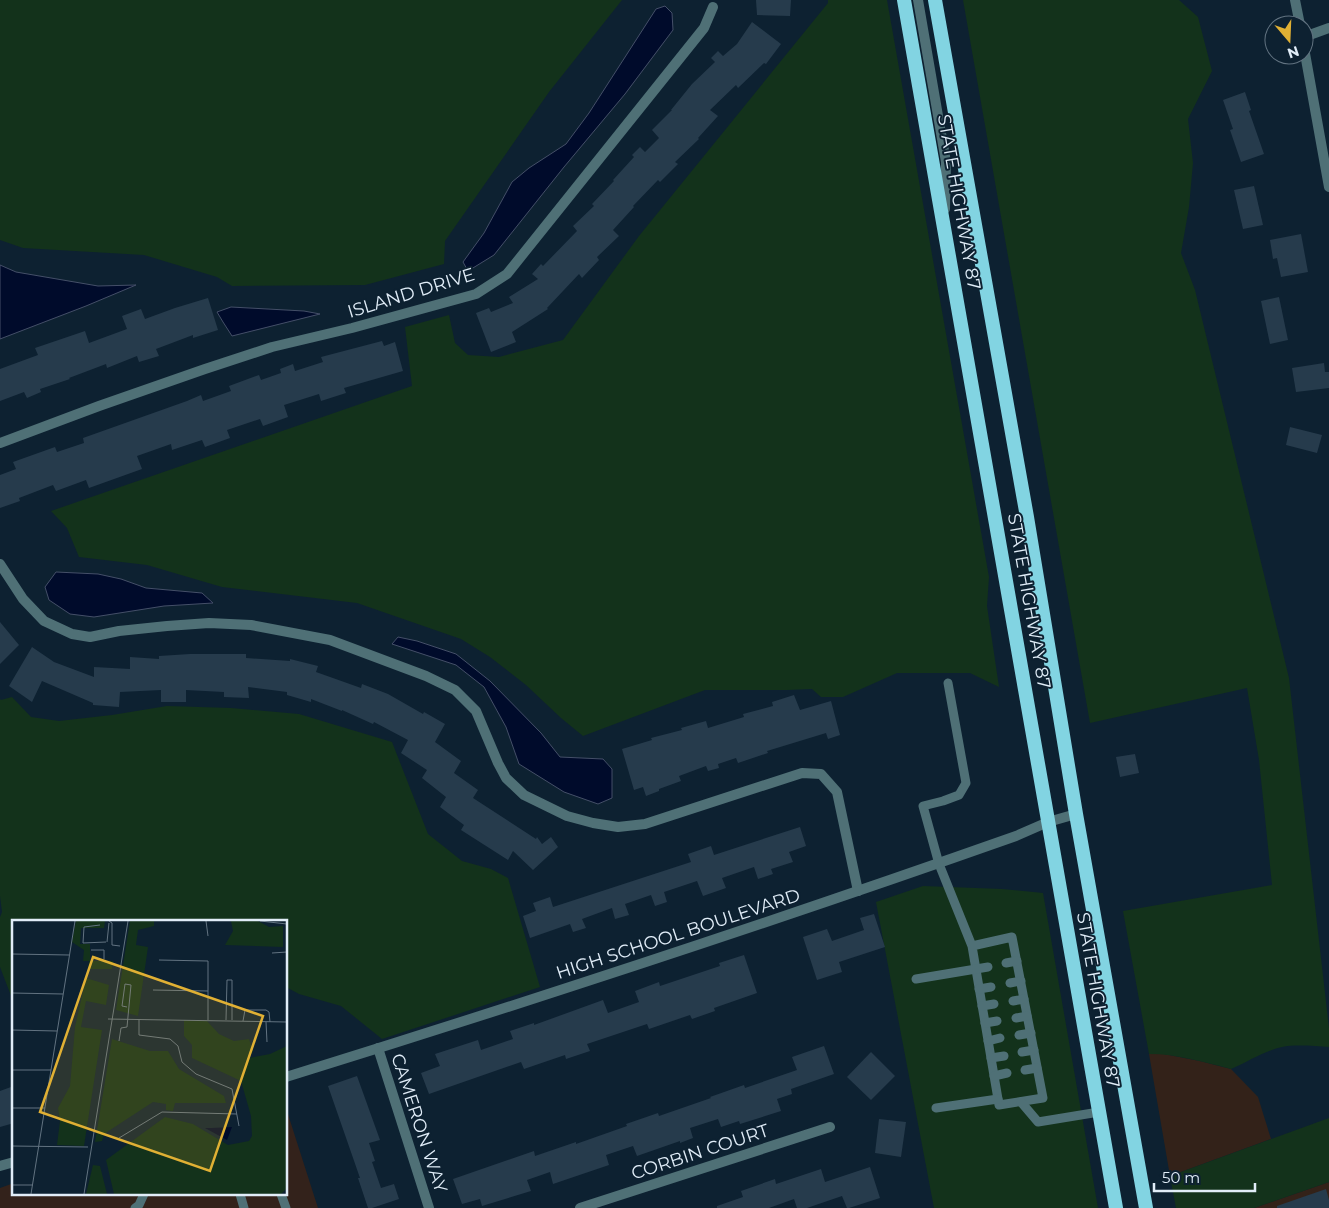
<svg xmlns="http://www.w3.org/2000/svg" width="1329" height="1208" font-family="Montserrat,sans-serif">
  <style>
    .commercial { fill: #332219 }
    .education { fill: #33221b }
    .green { fill: #13321b }
    .water { fill: #000b2b; stroke: #444f68 }
    .building { fill: #263b4c }
    .lines { fill: none; stroke-linecap: round; stroke-linejoin: round }
    .service { stroke: #4f7076; stroke-width: 9 }
    .minor { stroke: #4f7076; stroke-width: 10 }
    .tertiary { stroke: #4f7076; stroke-width: 10 }
    .trunk { stroke: #82d4e2; stroke-width: 14 }
    .labels { text-anchor: middle; stroke-width: 4; stroke-linejoin: round; paint-order: stroke }
    .street-label { font-size: 18px; fill: #e1edf8; stroke: #0d2131 }
    .inset-road { fill: none; stroke: #627381; stroke-width: 1 }
    .view { fill: #e0b034; fill-opacity: 0.15; stroke: #e0b034; stroke-width: 2.5 }
    .inset-edge { fill: none; stroke: #e1edf8; stroke-width: 2.5 }
  </style>
  <rect width="100%" height="100%" fill="#0d2131"/>
  <g class="commercial">
    <path d="M1149,1054h15l36,7 31,8 27,28 13,42 -101,37z"/>
    <path d="M1329,1182v26h-75z"/>
  </g>
  <path class="education" d="M286,1108l32,100h-318v-20l14,-5v11h272z"/>
  <g class="green">
    <path d="M0,0h622l-73,92 -104,149 -1,23 -79,21 -133,1 -15,-9 -73,-22 -121,-7 -23,-8z"/>
    <path d="M828,0h59l102,577 -2,29 12,81 -29,-14h-73l-54,24h-22l-9,-8 -25,1h-82l-122,46 -22,-18 -35,-33 -36,-28 -29,-18 -104,-36 -135,-16 -75,-22 -68,-8 -12,-29 -16,-17 361,-125 -7,-59 44,-12 6,28 13,12 31,2 64,-17 76,-104 189,-233z"/>
    <path d="M963,0h216l19,17 14,54 -24,48 5,44 -4,44 -8,46 14,37 94,388 40,350v19c-13,-1 -35,-3 -47,0 -18,4 -35,15 -51,22 -27,-7 -54,-15 -82,-15l-26,-143 149,-26 -13,-125 -12,-72 -157,35z"/>
    <path d="M12,697l19,20 28,4 53,-6 55,-9 64,2 68,6 93,28 36,92 34,27 29,8 17,9 32,109 -158,52 -41,-33 -42,-12 -13,-7v-65h-272v79h-1l-13,-34v-50l2,-5 -2,-16v-197l1,1z"/>
    <path d="M923,886l79,3 41,4 55,315h-164l-58,-306z"/>
    <path d="M1329,1118v64l-75,26h-78l-6,-32z"/>
  </g>
  <g class="water">
    <path d="M665,6l7,7 1,17 -48,64 -61,73 -70,88 -26,16 -5,-9 21,-29 28,-51 17,-14 37,-24 23,-31 67,-104z"/>
    <path d="M0,265l16,7 82,14 38,-1 -50,21 -86,33z"/>
    <path d="M231,307l73,4 16,3 -88,22 -9,-14 -6,-10z"/>
    <path d="M56,572l42,2 23,5 25,9 56,5 11,10 -49,3 -70,11 -24,-3 -21,-14 -4,-13z"/>
    <path d="M398,637l19,4 39,13 34,27 51,52 19,24 43,2 9,10v29l-14,6 -34,-12 -45,-28 -13,-37 -22,-40 -28,-22 -64,-21z"/>
  </g>
  <g class="building">
    <path d="M756,0h35l-1,16 -33,-1z"/>
    <path d="M752,22l29,22 -15,20 -2,-1 -26,25 -2,-3 -26,25 8,6 -20,22 1,1 -24,23 3,2 -18,18 -2,-2 -25,26 1,1 -21,23 6,6 -22,21 2,3 -17,18 -3,-4 -32,34 1,1 -36,23 4,10 -25,10 -15,-39 13,-5 2,4 22,-9 -4,-6 29,-18 -6,-5 9,-10 2,2 34,-35 -4,-5 21,-20 -2,-2 22,-23 -1,-1 21,-23 -2,-2 8,-8 5,5 14,-14 -7,-8 20,-20h-1l21,-26 23,-22 -4,-4 7,-7 5,5 14,-12z"/>
    <path d="M1245,92l6,18 -2,1 15,43 -23,8 -11,-32 3,-1 -10,-29z"/>
    <path d="M1254,186l9,39 -20,4 -9,-39z"/>
    <path d="M1301,234l7,38 -27,5 -4,-19 -4,1 -3,-19z"/>
    <path d="M1279,297l9,43 -18,4 -9,-43z"/>
    <path d="M208,298l10,32 -25,8v-3l-37,14 3,7 -20,6 -2,-6 -30,12 -1,-4 -37,14 1,1 -30,10 1,3 -14,6 -3,-6 -24,9v-32l38,-14 -3,-7 50,-17 4,12 38,-14 -5,-13 19,-7 4,10 30,-11z"/>
    <path d="M382,341l2,5 11,-4 8,29 -59,17 2,5 -25,8 -2,-7 -35,11 4,12 -25,9 -3,-7 -33,11 3,8 -25,9 -3,-7 -30,10 -1,-6 -34,12 5,13 -53,19 -3,-8 -30,11 -3,-6 -34,13 1,3 -20,7v-33l16,-6 -3,-7 42,-15 2,5 27,-9 -1,-5 104,-37 14,-6 2,6 28,-10 -2,-5 30,-11 2,5 20,-7 -1,-4 13,-5 2,7 28,-9 -2,-5z"/>
    <path d="M1324,363l1,9h4v16l-33,4 -4,-24z"/>
    <path d="M1290,427l32,8 -5,18 -31,-8z"/>
    <path d="M0,622l19,23 -19,19z"/>
    <path d="M32,647l22,15 40,15v-10l36,2v-12l29,2v-3l31,-2h56v4l44,3v-2l28,7 -2,6 45,16 1,-4 26,10 35,20 1,-2 21,12 -10,18 26,19 -7,12 24,17 -5,8 63,41 1,-2 5,7 9,-7 7,10 -25,23 -20,-19 -5,9 -47,-30 3,-5 -24,-18 6,-10 -24,-19 5,-8 -26,-17 7,-13 -34,-18 -1,2 -31,-14v1l-31,-12v3l-24,-7v-3l-39,-5 1,11 -25,-1v-5l-38,-2v12h-25v-12l-41,2 -1,15 -26,-2v-2l-51,-22 -10,21 -23,-16z"/>
    <path d="M794,695l6,15 31,-9 9,34 -12,4 -2,-6 -59,18 1,2 -30,10 -2,-5 -18,6 1,4 -11,3 -2,-5 -27,10 2,5 -22,8v2l-13,5 -3,-9 -9,3 -12,-41 30,-9 -1,-2 31,-8 -1,-2 25,-7 2,7 36,-11 -1,-3 30,-8 -1,-4z"/>
    <path d="M1135,754l4,19 -19,4 -4,-20z"/>
    <path d="M800,827l6,19 -17,6 4,10 -22,7 2,5 -15,5 -4,-12 -32,11 4,10 -23,8 -6,-15 -33,11 3,10 -12,4 -4,-11 -26,9 4,11 -14,4 -3,-11 -30,11 4,9 -13,4 -3,-8 -40,14 -7,-22 13,-5 -3,-8 17,-6 3,10 138,-45 -3,-8 23,-8 3,9z"/>
    <path d="M874,914l11,33 -46,15 3,10 -25,8 -14,-43 24,-8 5,12 32,-11 -4,-12z"/>
    <path d="M744,955l13,38 -43,15 1,3 -23,8 -2,-4 -41,14 -2,-5 -60,20 3,7 -24,8 -1,-4 -41,14 -3,-7 -92,32 -8,-21 19,-7 -5,-12 43,-14 3,10 32,-11 -3,-8 24,-8v2l69,-25 5,13 31,-11 -4,-11 24,-9 1,4 60,-20 -1,-3z"/>
    <path d="M824,1046l10,28 -43,15 1,5 -15,5 4,12 -41,13 -1,-3 -18,6 -3,-8 -28,9 3,10 -13,5v-2l-43,15 -4,-10 -27,9 3,10 -56,19 -3,-12 -23,8 4,11 -49,15 -2,-7 -18,5 -9,-25 81,-28 1,5 41,-14v2l51,-18 -1,-2 32,-11 1,3 52,-18 -1,-1 34,-12 1,3 52,-18 -5,-13z"/>
    <path d="M871,1052l24,24 -24,24 -24,-23z"/>
    <path d="M357,1076l23,64 -11,3 6,18 -3,1 9,26 13,-4 5,15 -27,9h-4l-10,-30h2l-32,-92z"/>
    <path d="M11,1087l3,8v28l-14,4v-36z"/>
    <path d="M879,1119l27,3 -5,35 -26,-4z"/>
    <path d="M870,1167l10,31 -31,10h-2l-5,-12 -35,12h-10l-3,-9 -25,9h-52v-2l26,-9 -2,-6 34,-12 1,5 45,-15 4,13z"/>
    <path d="M1326,1189l3,11v8h-52v-2z"/>
  </g>
  <g class="lines">
    <g class="service">
      <path d="M948,683l18,100 -7,12 -16,6 -20,5 16,58 33,82 27,159 44,-7 -31,-161 -40,9"/>
      <path d="M1006,963l11,-2"/>
      <path d="M916,979l72,-12"/>
      <path d="M1010,983l11,-2"/>
      <path d="M979,989l12,-2"/>
      <path d="M1013,1001l11,-2"/>
      <path d="M982,1006l12,-2"/>
      <path d="M1016,1018l11,-2"/>
      <path d="M985,1023l12,-2"/>
      <path d="M1019,1035l12,-2"/>
      <path d="M988,1041l12,-3"/>
      <path d="M1022,1052l12,-2"/>
      <path d="M991,1058l13,-2"/>
      <path d="M1025,1070l12,-2"/>
      <path d="M994,1076l13,-3"/>
      <path d="M1021,1102l17,20 61,-10"/>
      <path d="M936,1108l62,-9"/>
      <path d="M240,1194l4,14"/>
      <path d="M281,1194l5,14"/>
      <path d="M135,1208l4,-3 5,-11"/>
    </g>
    <g class="minor">
      <path d="M918,0l28,162 -1,47"/>
      <path d="M1295,0l5,25"/>
      <path d="M1304,37l25,-9"/>
      <path d="M1304,48l25,139"/>
      <path d="M0,443l99,-37 106,-37 67,-22 80,-19 124,-34 31,-20 197,-246 9,-21"/>
      <path d="M0,564l23,35 21,22 28,13 18,3 29,-6 48,-5 42,-3 42,2 79,15 96,36 29,14 21,21 22,52 8,15 18,17 43,21 26,7 25,4 27,-3 157,-51 19,1 16,18 21,99"/>
      <path d="M378,1048l51,160"/>
      <path d="M580,1208l250,-81"/>
    </g>
    <g class="tertiary">
      <path d="M286,1077c245,-76 489,-156 730,-241l32,-14 28,-8"/>
      <path d="M0,1166l14,-4"/>
    </g>
    <g class="trunk">
      <path d="M904,0l212,1208"/>
      <path d="M935,0l92,517 49,297 70,394"/>
    </g>
  </g>
  <g class="labels">
    <g class="street-label">
      <text transform="translate(959 202) rotate(80)" y="6">STATE HIGHWAY 87</text>
      <text transform="translate(411 293) rotate(-17)" y="6">ISLAND DRIVE</text>
      <text transform="translate(1029 601) rotate(80)" y="6">STATE HIGHWAY 87</text>
      <text transform="translate(678 934) rotate(-18)" y="6">HIGH SCHOOL BOULEVARD</text>
      <text transform="translate(1098 1000) rotate(80)" y="6">STATE HIGHWAY 87</text>
      <text transform="translate(419 1123) rotate(72)" y="6">CAMERON WAY</text>
      <text transform="translate(700 1152) rotate(-18)" y="6">CORBIN COURT</text>
    </g>
  </g>
  <g transform="translate(12 920)">
    <rect width="275" height="275" fill="#0d2131"/>
    <path d="M64,1h29l-1,7h-23l-1,16h10v17h23l-1,8h-24l1,-8h-6l1,-11 -12,-8zM118,1h24v5l-16,4 -2,15 12,2 -10,69 -22,-6zM219,1h27l11,6 14,-1v21l-58,-2 8,-14zM74,58l23,7 -3,20 -20,-4 -5,26 21,3 -18,116 -27,-1 3,-24 -2,-13 12,-22 5,-59zM172,100l23,1 12,13 15,7 15,-2 4,12 -4,7 21,-4 17,-8v142l-6,6h-167l-8,-34 59,-43 28,7 35,21 21,-4 3,-5 -1,-20 -10,-35 -49,-23v-13l-8,-9zM100,119l38,12h18l11,18 45,27 2,7h-51l-2,8 -7,-1v-6l-13,-2 -49,32 -2,7 -7,1zM81,245l7,1 7,28h-21z" fill="#13321b"/>
    <path d="M220,207l-5,13 -22,-12h7z" fill="#000b2b"/>
    <path class="inset-road" d="M97,1l3,2v22l8,1M194,1l2,15M248,1l27,3M88,5l-16,2 -1,16 23,-1M95,22l2,-19M79,30h13v9M260,33l15,-1M0,34l57,1M147,40l49,1v59M141,70l55,1M0,73l51,1M96,99l179,3M127,99v16l31,4 8,7 4,16 14,12 36,15 7,37M214,100l1,-40h5v40M231,101l2,-11h21l3,2 1,10M254,102l1,20M0,110l45,1M107,121l2,-13 6,-1 4,-42 -6,-1 -3,22 5,1M0,150h39M0,188h33M107,218l43,-26 75,2M0,226l76,1M0,265h21M19,274l44,-273M72,274l44,-273"/>
    <path class="view" d="M81,37l170,59 -53,155 -170,-59z"/>
    <rect width="275" height="275" class="inset-edge"/>
  </g>
  <g transform="translate(1289 40) rotate(161)"><circle r="24" fill="#0d2131" stroke="#627381"/>
  <path d="M0-4L9 19L0 12L-9 19Z" fill="#e0b034"/>
  <text y="-8" font-size="14" font-weight="bold" text-anchor="middle" fill="#e1edf8">N</text>
  </g>
  <path d="M1154 1183v8h101v-8" fill="none" stroke="#e1edf8" stroke-width="2.5"/>
  <text x="1162" y="1183" font-size="15" fill="#e1edf8" stroke="#0d2131" stroke-width="4" paint-order="stroke">50 m</text>
</svg>
